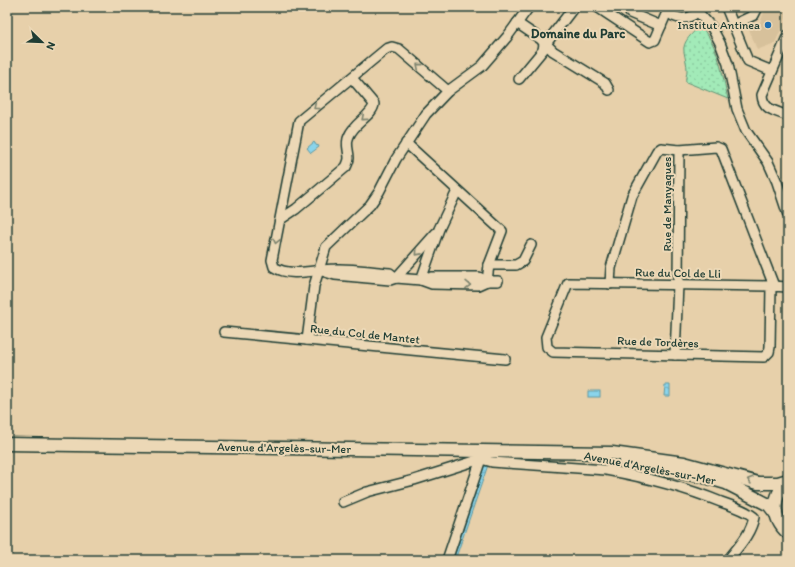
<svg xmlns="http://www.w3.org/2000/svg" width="795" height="567" font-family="Itim,sans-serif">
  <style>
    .built { fill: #d7c19b }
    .park { fill: url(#park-dots); stroke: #609476 }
    .water { fill: url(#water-ripples); stroke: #5f98a2 }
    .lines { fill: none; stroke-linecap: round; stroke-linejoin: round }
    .minor-casing { stroke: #1f3d34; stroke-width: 12 }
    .major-casing { stroke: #1f3d34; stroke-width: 15 }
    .minor { stroke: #ecd8b6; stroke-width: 9 }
    .major { stroke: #ecd8b6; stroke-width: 12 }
    .oneway { stroke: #7b836e }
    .poi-dot { fill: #1f6fb2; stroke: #ecd8b6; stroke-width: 1.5 }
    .labels { text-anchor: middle; stroke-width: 4; stroke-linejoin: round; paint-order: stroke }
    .poi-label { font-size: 12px; fill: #1f3d34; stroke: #ecd8b6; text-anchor: end }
    .street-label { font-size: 12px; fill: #1f3d34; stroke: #ecd8b6 }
    .neighbourhood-label { font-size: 13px; font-weight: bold; fill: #1f3d34; stroke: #ecd8b6 }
  </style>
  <defs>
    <pattern id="park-dots" width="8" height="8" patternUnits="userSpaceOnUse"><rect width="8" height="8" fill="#a2eab8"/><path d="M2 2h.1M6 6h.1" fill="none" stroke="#8bca9f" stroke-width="1.8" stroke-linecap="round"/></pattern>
    <pattern id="water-ripples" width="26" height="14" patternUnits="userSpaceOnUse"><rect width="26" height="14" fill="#8ad4eb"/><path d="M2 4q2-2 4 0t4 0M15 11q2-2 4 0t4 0" fill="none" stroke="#70adbf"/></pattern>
  </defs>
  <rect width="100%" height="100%" fill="#e7d0aa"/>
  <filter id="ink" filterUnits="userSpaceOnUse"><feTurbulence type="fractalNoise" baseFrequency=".025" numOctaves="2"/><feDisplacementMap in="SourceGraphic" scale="8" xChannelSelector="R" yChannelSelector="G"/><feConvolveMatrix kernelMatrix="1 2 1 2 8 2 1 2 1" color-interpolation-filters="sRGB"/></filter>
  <g filter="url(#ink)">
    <path class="built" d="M766,7h22v7l-13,29 -18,7 -8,-21 10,-4z"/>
    <path class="park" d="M700,26c19,19 22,48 28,73l-42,-17c-1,-4 1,-7 1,-12 0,-6 -2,-12 -3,-18 -2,-11 9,-19 16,-26z"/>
    <g class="water">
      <path d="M314,142l3,4 1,-1 1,2 -8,6 -4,-5z"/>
      <path d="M665,385h5v11h-6z"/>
      <rect x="588" y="391" width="12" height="6"/>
      <path d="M493,456h2l-7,9 -33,95h-2l32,-97z"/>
    </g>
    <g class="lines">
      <defs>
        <g id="minor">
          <path d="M597,7l53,35 5,-2 12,-28"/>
          <path d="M726,7l22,54 24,10"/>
          <path d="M665,8c9,14 27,13 35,0"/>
          <path d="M698,12l14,16 8,15 8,21 9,45 9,22 22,31 9,20 11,33"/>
          <path d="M630,13l31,13"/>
          <path d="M517,23l25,17 6,1 26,-34"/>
          <path d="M733,25l21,-10 4,-8"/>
          <path d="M788,35l-26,60c1,15 14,16 26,21"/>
          <path d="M542,40l11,11 52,32 4,7"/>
          <path d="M519,79l24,-29 1,-6 -2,-4"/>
          <path d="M406,143l96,88 -13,34 -2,16"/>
          <path d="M281,219l15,-10 50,-42c1,-2 3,-6 3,-9 0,-8 -4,-14 0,-22 5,-13 24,-21 25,-32l-22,-26"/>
          <path d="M489,265h27l7,-4 8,-16"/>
          <path d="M322,271l13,4 55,5 6,-2 25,2 11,4 46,1 9,-4h11"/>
          <path d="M396,278l-6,-5c-18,-1 -37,-5 -55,-4 -19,0 -44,9 -61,-2l-2,-7 27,-139 87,-72 6,-2 7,2 49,42"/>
          <path d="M396,278l40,-45"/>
          <path d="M421,280l18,-51 18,-38"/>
          <path d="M421,280l11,-3h47l8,4"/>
          <path d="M610,284l1,-16 21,-72 25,-45 4,-3 18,2 37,-3 5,2 53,137"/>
          <path d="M771,286l-1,61 -1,5 -5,5 -211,-5 -6,-5 -1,-10 22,-54 203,3 17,1"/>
          <path d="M224,332l281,27"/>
          <path d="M307,340l7,-54 12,-39 44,-42 9,-13 17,-33 30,-45 22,-23 34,-25 25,-29 22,-30"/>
          <path d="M675,355l3,-71 1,-134"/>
          <path d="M343,502l24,-10 47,-12 67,-21 2,-4"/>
          <path d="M447,560l34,-101 11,3 114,8c39,7 78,17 115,32 12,4 24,8 33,15 -3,17 -16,30 -26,43"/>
        </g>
        <g id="major">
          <path d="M7,444l605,9 72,10 74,20h20l10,-3"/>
          <path d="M625,462l84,16 17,5 43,22 7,9"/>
          <path d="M788,481c-16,15 -17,37 0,52"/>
        </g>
      </defs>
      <use href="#minor" class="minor-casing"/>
      <use href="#major" class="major-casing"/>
      <use href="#minor" class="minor"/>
      <use href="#major" class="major"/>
    </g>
    <defs><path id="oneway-chevron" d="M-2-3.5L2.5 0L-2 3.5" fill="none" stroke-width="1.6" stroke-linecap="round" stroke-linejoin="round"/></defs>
    <g class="oneway">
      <use href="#oneway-chevron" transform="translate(419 66) rotate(-140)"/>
      <use href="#oneway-chevron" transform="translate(316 107) rotate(141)"/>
      <use href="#oneway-chevron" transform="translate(364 118) rotate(140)"/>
      <use href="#oneway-chevron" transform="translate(276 241) rotate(102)"/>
      <use href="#oneway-chevron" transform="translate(418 253) rotate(132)"/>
      <use href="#oneway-chevron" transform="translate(468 285) rotate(1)"/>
      <use href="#oneway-chevron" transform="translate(750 480) rotate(-164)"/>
    </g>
  </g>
  <circle class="poi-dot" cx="768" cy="25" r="4"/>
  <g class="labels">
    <g class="poi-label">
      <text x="760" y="29">Institut Antinea</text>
    </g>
    <g class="street-label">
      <text transform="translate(667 204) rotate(-90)" y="4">Rue de Manyaques</text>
      <text transform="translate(678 273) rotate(1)" y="4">Rue du Col de Lli</text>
      <text transform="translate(365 334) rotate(6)" y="4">Rue du Col de Mantet</text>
      <text transform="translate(658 342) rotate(2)" y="4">Rue de Tordères</text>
      <text transform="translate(284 448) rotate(1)" y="4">Avenue d'Argelès-sur-Mer</text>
      <text transform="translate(650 468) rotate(11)" y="4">Avenue d'Argelès-sur-Mer</text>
    </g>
    <g class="neighbourhood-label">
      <text x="578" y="38">Domaine du Parc</text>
    </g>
  </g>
  <rect width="795" height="567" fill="none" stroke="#ecd8b6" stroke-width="24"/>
  <rect x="12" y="12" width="771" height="543" fill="none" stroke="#1f3d34" stroke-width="1.5" filter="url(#ink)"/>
  <g transform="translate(42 42) rotate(113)" stroke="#ecd8b6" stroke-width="3" paint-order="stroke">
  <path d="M0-3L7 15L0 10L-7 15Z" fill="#1f3d34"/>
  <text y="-6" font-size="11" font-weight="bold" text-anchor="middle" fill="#1f3d34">N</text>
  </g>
</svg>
